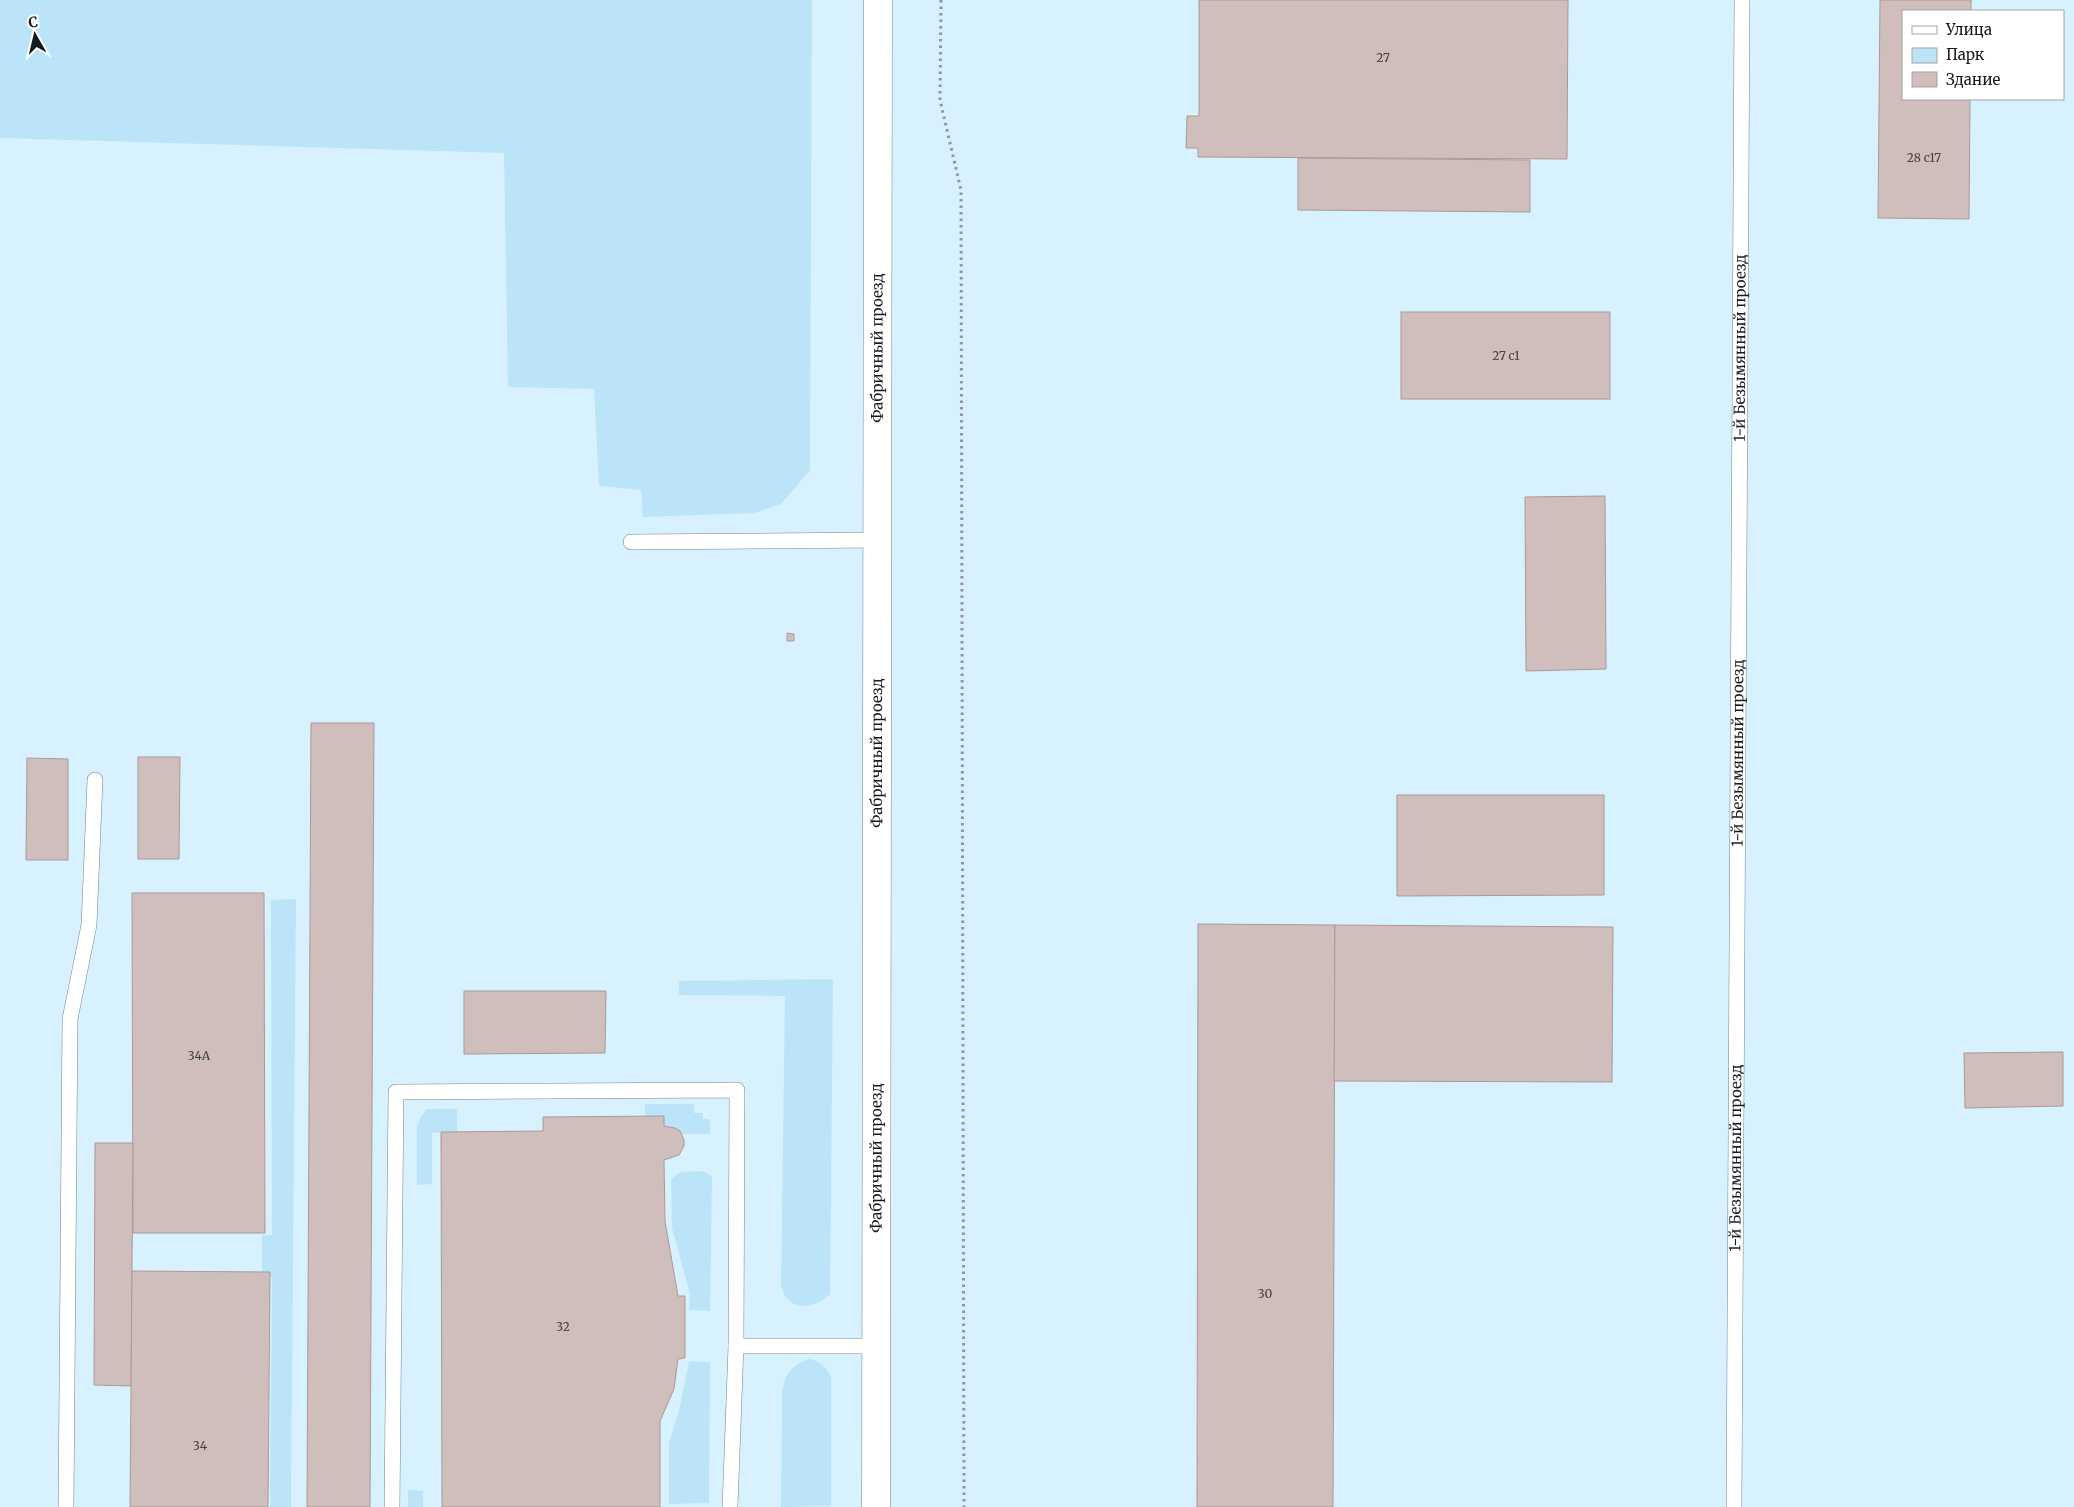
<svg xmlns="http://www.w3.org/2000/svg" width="2074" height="1507" font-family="Merriweather,serif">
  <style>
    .built { fill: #d8f1fe; fill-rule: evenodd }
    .green { fill: #bbe4f9 }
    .building { fill: #d0bebc; stroke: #aa9996 }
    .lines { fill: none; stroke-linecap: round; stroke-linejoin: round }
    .service-casing { stroke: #738289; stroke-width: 16 }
    .tertiary-casing { stroke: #738289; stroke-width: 29 }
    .path { stroke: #8f979c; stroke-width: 3; stroke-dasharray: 2.5 4; stroke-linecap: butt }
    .service { stroke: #fff; stroke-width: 15 }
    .tertiary { stroke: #fff; stroke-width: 28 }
    .labels { text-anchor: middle; stroke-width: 4.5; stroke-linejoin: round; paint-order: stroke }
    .number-label { font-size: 12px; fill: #434345 }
    .street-label { font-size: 15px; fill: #141a1d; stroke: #fff }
  </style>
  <rect width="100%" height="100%" fill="#eef8fd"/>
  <path class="built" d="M0,0h2074v1507h-2074zM1903,11h160v88h-160z"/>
  <g class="green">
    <path d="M0,0h812l-2,470 -29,34 -27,9 -111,4 -2,-27 -42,-4 -5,-97 -86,-2 -4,-234 -504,-15z"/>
    <path d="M296,899l-5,608h-21l2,-230h-10v-42h10l-1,-335z"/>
    <path d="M833,979l-3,315c-11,11 -31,19 -44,3 -2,-2 -3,-8 -5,-11l4,-290 -106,-1v-14z"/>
    <path d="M645,1104h49v9h9v6h7v15h-40l-25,-6z"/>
    <path d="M427,1109h30v23l-25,1v51l-15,1v-58l4,-11z"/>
    <path d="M703,1171l9,5 -2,135 -21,-1 1,-16 -18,-66 -1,-49 9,-7z"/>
    <path d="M809,1359c13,3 17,8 22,19v128l-50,1 1,-114c3,-19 9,-28 27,-34z"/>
    <path d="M689,1361l21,1 -1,141 -40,1v-61l11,-37z"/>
    <path d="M408,1490l15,1v16h-15z"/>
  </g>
  <g class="building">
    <path d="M1199,0h369l-1,159 -369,-2v-9h-12l1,-32h12z"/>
    <path d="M1880,0h91v11h-68v88h67l-1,120 -91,-1z"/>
    <path d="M1298,158l232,2v52l-232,-2z"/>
    <rect x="1401" y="312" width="209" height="87"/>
    <path d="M1605,496l1,173 -80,2 -1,-174z"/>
    <path d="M787,633l7,1v7h-7z"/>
    <path d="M311,723h63l-4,784h-63z"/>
    <path d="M138,757h42l-1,102h-41z"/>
    <path d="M27,758l41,1v101h-42z"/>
    <path d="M1397,795h207v100l-207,1z"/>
    <path d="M132,893h132l1,340h-132z"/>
    <path d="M1198,924l137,1 -2,582h-136z"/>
    <path d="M1335,925l278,2 -1,155 -278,-1z"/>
    <path d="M464,991h142l-1,62 -141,1z"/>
    <path d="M2063,1052v54l-98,2 -1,-55z"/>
    <path d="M664,1116v10l11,2 5,3 4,9v6l-5,9 -15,5 1,61 13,75h7v62l-7,1 -4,30 -14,32v86h-218l-1,-375 102,-1v-14z"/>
    <path d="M95,1143h38l-2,243 -37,-1z"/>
    <path d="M132,1271l138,1 -2,235h-138z"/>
  </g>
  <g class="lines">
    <defs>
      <g id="service">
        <path d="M631,542l245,-2"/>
        <path d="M736,1346h139"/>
        <path d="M66,1507l4,-488 19,-94 6,-145"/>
        <path d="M392,1507l4,-415 341,-2 -1,256 -6,161"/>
        <path id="s1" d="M1734,1507l8,-1507"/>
      </g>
      <g id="tertiary">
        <path id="s2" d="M876,1507l2,-1507"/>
      </g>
    </defs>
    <use href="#service" class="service-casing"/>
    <use href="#tertiary" class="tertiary-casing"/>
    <path class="path" d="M941,0l-1,100 21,90 3,1317"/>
    <use href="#service" class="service"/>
    <use href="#tertiary" class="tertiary"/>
  </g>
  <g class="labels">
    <g class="number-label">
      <text x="1383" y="62">27</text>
      <text x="1924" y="162">28 с17</text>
      <text x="1506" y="360">27 с1</text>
      <text x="199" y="1060">34А</text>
      <text x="1265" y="1298">30</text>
      <text x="563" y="1331">32</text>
      <text x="200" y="1450">34</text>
    </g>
    <g class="street-label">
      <text dy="5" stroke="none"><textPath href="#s2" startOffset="1159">Фабричный проезд</textPath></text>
      <text dy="5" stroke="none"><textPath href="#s1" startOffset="1159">1-й Безымянный проезд</textPath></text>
      <text dy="5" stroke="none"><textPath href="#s2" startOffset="754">Фабричный проезд</textPath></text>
      <text dy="5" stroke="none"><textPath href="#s1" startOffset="754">1-й Безымянный проезд</textPath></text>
      <text dy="5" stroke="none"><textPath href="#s1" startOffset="349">1-й Безымянный проезд</textPath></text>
      <text dy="5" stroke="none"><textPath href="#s2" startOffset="349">Фабричный проезд</textPath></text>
    </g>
  </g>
  <rect x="1902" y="10" width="162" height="90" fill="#ffffff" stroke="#a1a3a5"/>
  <rect x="1912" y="26" width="25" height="8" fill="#ffffff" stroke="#a1a3a5"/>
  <text x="1946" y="35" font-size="15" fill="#141a1d">Улица</text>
  <rect x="1912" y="48" width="25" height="15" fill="#bbe4f9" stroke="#a1a3a5"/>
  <text x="1946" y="60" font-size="15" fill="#141a1d">Парк</text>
  <rect x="1912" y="72" width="25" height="15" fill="#d0bebc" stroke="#a1a3a5"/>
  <text x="1946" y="85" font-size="15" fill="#141a1d">Здание</text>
  <g transform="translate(35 35) rotate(352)" stroke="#ffffff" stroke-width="4" paint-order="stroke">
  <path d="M0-4L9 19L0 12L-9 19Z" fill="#141a1d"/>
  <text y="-8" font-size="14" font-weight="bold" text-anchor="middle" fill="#141a1d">С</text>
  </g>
</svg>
